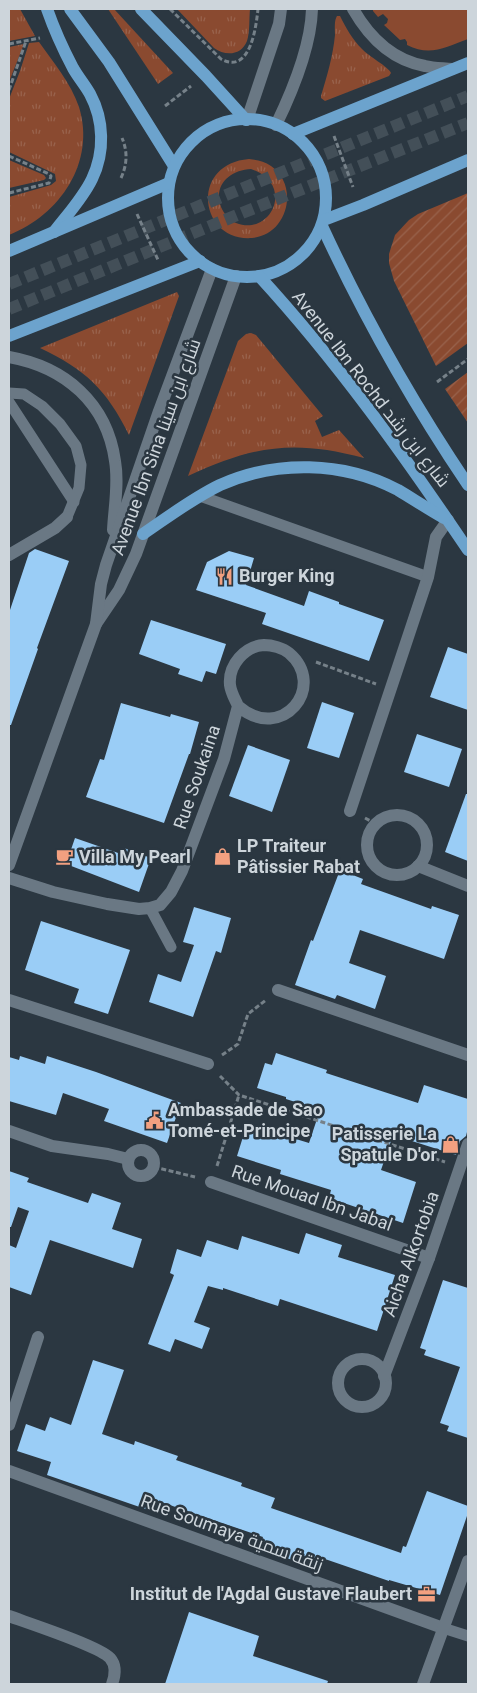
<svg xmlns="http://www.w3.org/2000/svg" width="477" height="1693" font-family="Roboto,Cairo,sans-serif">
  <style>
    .grass { fill: url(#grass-tufts); fill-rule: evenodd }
    .park { fill: #8a4a30 }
    .garden { fill: url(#garden-furrows) }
    .building { fill: #9acdf6 }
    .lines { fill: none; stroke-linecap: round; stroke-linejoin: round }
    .primary-tunnel { stroke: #434f58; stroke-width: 12; stroke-dasharray: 12 6; stroke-linecap: butt }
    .path { stroke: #768189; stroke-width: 3; stroke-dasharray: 5 2.5; stroke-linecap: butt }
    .lane { stroke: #6a7884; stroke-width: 11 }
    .street { stroke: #6a7884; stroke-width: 12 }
    .secondary { stroke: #6a7884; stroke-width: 12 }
    .primary { stroke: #6ca3cd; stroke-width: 12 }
    .labels { text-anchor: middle; stroke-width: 5; stroke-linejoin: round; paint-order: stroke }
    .street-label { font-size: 18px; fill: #cdd5db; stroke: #2b3741 }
    .poi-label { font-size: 18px; font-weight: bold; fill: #cdd5db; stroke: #2b3741; text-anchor: start }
  </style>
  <defs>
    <pattern id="grass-tufts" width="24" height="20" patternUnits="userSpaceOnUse" patternTransform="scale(1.25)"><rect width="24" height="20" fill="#8a4a30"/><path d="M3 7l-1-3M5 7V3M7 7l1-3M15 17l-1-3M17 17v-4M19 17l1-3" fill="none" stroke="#99634d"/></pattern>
    <pattern id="garden-furrows" width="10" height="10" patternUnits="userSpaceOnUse" patternTransform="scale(1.25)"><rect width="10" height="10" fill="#8a4a30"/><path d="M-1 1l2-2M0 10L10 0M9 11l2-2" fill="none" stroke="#99634d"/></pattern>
  </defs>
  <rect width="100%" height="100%" fill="#2b3741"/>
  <g class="grass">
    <path d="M9,9h11l15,27 -26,5z"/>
    <path d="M108,9h6l59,64 -15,11z"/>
    <path d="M177,9h73c-1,10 0,23 -3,32 -6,15 -22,15 -33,7z"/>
    <path d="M337,16h3c6,12 12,23 22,33 6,7 27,18 29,24l-2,3 -64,25 -4,-3v-2c6,-20 12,-40 14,-61 0,-7 -1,-14 2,-19z"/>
    <path d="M39,42c14,20 32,41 40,65 17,55 -19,108 -70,128v-38l42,-12 5,-4 -1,-7 -46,-22v-53l11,-28 9,-28z"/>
    <path d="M24,44l-15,38v-35z"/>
    <path d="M249,159c7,1 15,2 22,7 19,13 21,40 7,58 -6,8 -16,13 -26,14 -53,4 -63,-74 -3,-79zM251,169c45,15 20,68 -15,54 -7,-3 -12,-9 -15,-16 -8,-22 9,-37 30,-38z"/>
    <path d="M9,160l35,15 2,3 -2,2 -35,8z"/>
    <path d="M177,292l2,4 -50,139c-22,-45 -44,-66 -89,-87z"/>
    <path d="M251,333l5,2 67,81 -8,5 7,16 17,-7 25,28c-71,-19 -111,-12 -176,18l50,-135 8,-7z"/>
  </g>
  <path class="park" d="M373,9h95v30c-22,8 -38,18 -61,6v-3l-2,-3 -5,1 -16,-15 3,-2 1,-4 -5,-5 -5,3 -5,-6z"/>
  <g class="garden">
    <path d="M468,193v150l-32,23 -42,-85 -5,-18v-9l6,-19 14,-15 9,-6z"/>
    <path d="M468,372v51l-23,-34z"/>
  </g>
  <g class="building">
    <path d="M35,549l34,12 -32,87 1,1 -27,76h-2v-112l20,-60z"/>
    <path d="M229,551l25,7 -8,27 58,21 5,-15 30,11v2l45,16 -15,41 -107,-37 4,-11 -70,-23 11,-28z"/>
    <path d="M151,620l75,24 -10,30 -10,-3 -4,11 -24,-8 2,-5 -41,-15z"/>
    <path d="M448,647l20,7v56l-38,-13z"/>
    <path d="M322,702l32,11 -15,45 -32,-10z"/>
    <path d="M121,703l49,14 1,-3 28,8 -9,32h-1l-25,69 -78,-26 14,-38 4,1z"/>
    <path d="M417,734l45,15 -13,38 -45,-15z"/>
    <path d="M248,745l42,15 -18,52 -43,-16z"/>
    <path d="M466,794h2v67l-23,-9z"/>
    <path d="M75,838l46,16 3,-6 27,10 -12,34 -73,-28z"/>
    <path d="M340,870l23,9 -2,5 70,25 1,-3 27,9 -15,44 -84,-29 -11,33 37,13 -11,33 -38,-14 -2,4 -40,-14 16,-45 2,1z"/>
    <path d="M194,907l37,11 -10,35 -5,-2 -23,66 -44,-15 9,-28 23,8 13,-37 -11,-3z"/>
    <path d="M41,921l89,29 -22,64 -34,-11 5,-14 -54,-19z"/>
    <path d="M276,1053l51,17 -1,3 92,30 6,-18 44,14v29l-2,8 -6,5 -4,14 -63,-20 -12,35 35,12 -13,41 -74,-25 2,-8 -51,-16 1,-4 -44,-14 10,-32 62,19 11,-33 -34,-11v-2l-29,-9 8,-25 7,2z"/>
    <path d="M20,1056l25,8 2,-8 49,16 85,31 -14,40 -63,-22 5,-12 -46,-16 -7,22 -47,-14v-44l10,3z"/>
    <path d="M9,1171l20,7 -2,4 61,21 4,-10 29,10 -9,26 30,10 -9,29 -83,-28 -19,55 -22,-8v-42l7,3 13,-37 -11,-4 -7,20h-2z"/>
    <path d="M306,1233l36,12 -4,12 57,18 -18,56 -97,-32 -2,7 -55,-18v2l-15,-4 -14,36 16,6 -8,21 -27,-10 -5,13 -22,-8 26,-69 -4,-2 7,-24 24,8 6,-17 31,10 4,-14 57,18z"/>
    <path d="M443,1280l25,8v150l-21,-7 2,-5 -9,-3 20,-56 -36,-12 2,-5 -6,-2z"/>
    <path d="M93,1360l31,10 -22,64 32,11 1,-4 43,15 -2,4 66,23 -1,3 34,12 -4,10 130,45 2,-7 3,1 21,-56 41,15v7l-28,82 -51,-15v1l-64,-22 -4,11 -43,-15 2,-6 -19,-6 2,-6 -102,-35 -4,11 -110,-38 4,-13 -34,-11 9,-27 19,7 5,-14 21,8z"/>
    <path d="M189,1612l70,24 -6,20 75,25 -1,3h-162z"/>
  </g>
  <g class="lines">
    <g class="primary-tunnel">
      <path d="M9,284l459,-188"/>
      <path d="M9,309l233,-96 226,-90"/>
    </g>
    <g class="path">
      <path d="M170,9l51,50c29,16 35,-31 37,-50"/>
      <path d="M9,44l31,-6"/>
      <path d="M9,90l17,-49"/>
      <path d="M165,106l26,-20"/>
      <path d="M334,136l19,51"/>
      <path d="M9,156l40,18 2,2 -2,7 -40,10"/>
      <path d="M121,178c6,-13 7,-26 1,-40"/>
      <path d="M137,214l21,46"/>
      <path d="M437,382l31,-23"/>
      <path d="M316,662l60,22"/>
      <path d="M365,818l11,6"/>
      <path d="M222,1055l16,-11 10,-30 18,-14"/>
      <path d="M220,1076l19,19 206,67"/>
      <path d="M217,1166l22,-71"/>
      <path d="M154,1167l41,10"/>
    </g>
    <g class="lane">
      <path d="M9,393l15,1 18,12 18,18 16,22 5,19 -2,23 -12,29"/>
      <path d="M9,402l65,100"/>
      <path d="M200,496l228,81"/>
      <path d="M150,908l21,39"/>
      <path d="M443,1628l25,8"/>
    </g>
    <g class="street">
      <path d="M9,555l46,-27 12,-11"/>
      <path d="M350,811l78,-234 8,-40 12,-17"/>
      <circle cx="397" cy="845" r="30"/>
      <path d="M418,866l50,20"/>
      <path d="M9,878l44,14 54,12 32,5 11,-1 10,-3 11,-13 11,-21 42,-112 14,-53c-3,-7 -7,-13 -8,-21 -2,-20 15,-39 34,-40 8,0 19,3 25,8 39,33 -7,91 -51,53"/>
      <path d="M278,990l190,65"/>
      <path d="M9,1000l199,64"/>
      <path d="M9,1131l43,15 56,8 20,5"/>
      <circle cx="141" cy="1163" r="13"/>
      <path d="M211,1182l218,76"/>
      <circle cx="362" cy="1383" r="24"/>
      <path d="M384,1376l45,-118 39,-114"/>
      <path d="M9,1425l29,-88"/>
      <path d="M9,1471l434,157"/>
      <path d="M9,1616c19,7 90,30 101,42 7,8 5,18 2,26"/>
      <path d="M423,1684l45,-123"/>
    </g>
    <g class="secondary">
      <path d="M353,9c16,28 39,51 72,57 9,2 18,2 27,3"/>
      <path d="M247,120l32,-96 2,-15"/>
      <path d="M276,125c16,-33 35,-80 36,-116"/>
      <path d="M9,357c56,10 98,46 106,104 4,23 -1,47 -2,69"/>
      <path d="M96,624l23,-34 17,-36 100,-278"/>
      <path d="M9,865l87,-241 5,-40 5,-19 53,-154 53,-142"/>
    </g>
    <g class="primary">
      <path d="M47,9c7,20 16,40 26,59 5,9 12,17 17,26 14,26 15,58 2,85 -9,19 -25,36 -38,53"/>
      <path d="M70,9l39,53 65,104"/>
      <path d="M141,9l65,67 40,44"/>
      <circle cx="247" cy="198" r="79"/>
      <path d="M293,134l175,-71"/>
      <path d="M324,220l39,-15 105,-45"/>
      <path d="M322,226c42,91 90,176 146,259"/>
      <path d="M9,251l160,-68"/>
      <path d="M259,276c78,85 145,179 209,274"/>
      <path d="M9,336l191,-75"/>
      <path d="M143,534c25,-17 50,-36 77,-49 56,-25 123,-24 178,5 15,9 30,19 46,28"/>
    </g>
  </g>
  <defs>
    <symbol id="restaurant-bare" viewBox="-9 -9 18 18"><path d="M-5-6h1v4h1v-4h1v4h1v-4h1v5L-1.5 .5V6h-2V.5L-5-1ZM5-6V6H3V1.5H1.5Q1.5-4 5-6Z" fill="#f2a080" stroke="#2b3741" stroke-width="2.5" paint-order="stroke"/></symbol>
    <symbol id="shop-bare" viewBox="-9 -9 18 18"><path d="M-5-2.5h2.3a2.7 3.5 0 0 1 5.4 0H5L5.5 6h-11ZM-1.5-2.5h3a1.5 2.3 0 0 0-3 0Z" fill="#f2a080" stroke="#2b3741" stroke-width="2.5" paint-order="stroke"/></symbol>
    <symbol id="cafe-bare" viewBox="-9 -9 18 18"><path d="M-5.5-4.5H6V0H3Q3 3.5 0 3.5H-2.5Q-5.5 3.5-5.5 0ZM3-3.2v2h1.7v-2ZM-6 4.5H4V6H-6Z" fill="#f2a080" stroke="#2b3741" stroke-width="2.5" paint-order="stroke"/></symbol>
    <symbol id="civic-bare" viewBox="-9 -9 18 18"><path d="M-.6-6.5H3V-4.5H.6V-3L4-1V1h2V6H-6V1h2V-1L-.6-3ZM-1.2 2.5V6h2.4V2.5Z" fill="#f2a080" stroke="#2b3741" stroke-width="2.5" paint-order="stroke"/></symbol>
    <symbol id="office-bare" viewBox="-9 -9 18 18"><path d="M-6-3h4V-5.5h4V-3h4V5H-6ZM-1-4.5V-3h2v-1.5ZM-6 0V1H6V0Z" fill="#f2a080" stroke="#2b3741" stroke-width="2.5" paint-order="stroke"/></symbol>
  </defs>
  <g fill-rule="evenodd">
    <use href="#restaurant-bare" x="212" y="564" width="25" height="25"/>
    <use href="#shop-bare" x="210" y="844" width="25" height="25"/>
    <use href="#cafe-bare" x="52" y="844" width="25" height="25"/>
    <use href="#civic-bare" x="142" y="1108" width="25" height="25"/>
    <use href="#shop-bare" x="438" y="1132" width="25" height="25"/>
    <use href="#office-bare" x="414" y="1582" width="25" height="25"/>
  </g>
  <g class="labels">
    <g class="street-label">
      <text transform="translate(371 389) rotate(52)" y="6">Avenue Ibn Rochd شارع ابن رشد</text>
      <text transform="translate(156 447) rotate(-70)" y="6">Avenue Ibn Sina شارع ابن سينا</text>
      <text transform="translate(197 777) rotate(-71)" y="6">Rue Soukaina</text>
      <text transform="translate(312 1198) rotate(19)" y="6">Rue Mouad Ibn Jabal</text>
      <text transform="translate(411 1254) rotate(-70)" y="6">Aicha Alkortobia</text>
      <text transform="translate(232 1533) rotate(20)" y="6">Rue Soumaya زنقة سمية</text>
    </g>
    <g class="poi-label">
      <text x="239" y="582">Burger King</text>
      <text x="237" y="852">LP Traiteur<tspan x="237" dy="21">Pâtissier Rabat</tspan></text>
      <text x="79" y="863">Villa My Pearl</text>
      <text x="168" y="1116">Ambassade de Sao<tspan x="168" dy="21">Tomé-et-Principe</tspan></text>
      <text x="437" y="1140" text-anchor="end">Patisserie La<tspan x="437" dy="21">Spatule D'or</tspan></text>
      <text x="412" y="1600" text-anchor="end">Institut de l'Agdal Gustave Flaubert</text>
    </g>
  </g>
  <rect width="477" height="1693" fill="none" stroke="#cdd5db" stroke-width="20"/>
</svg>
